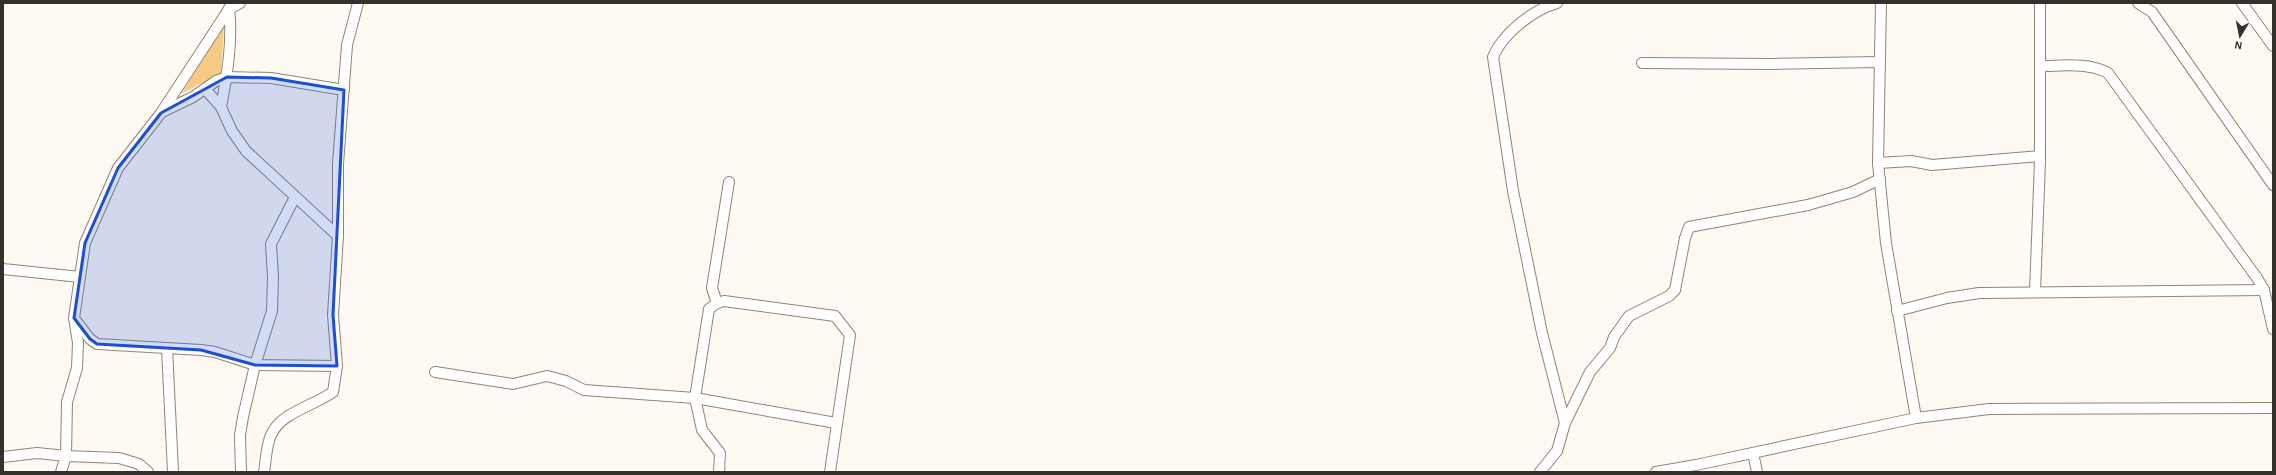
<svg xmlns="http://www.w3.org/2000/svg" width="2276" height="475" font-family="'Alegreya Sans',sans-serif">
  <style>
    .green { fill: #f7ca83 }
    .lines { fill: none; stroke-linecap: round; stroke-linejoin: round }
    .minor-casing { stroke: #8f8576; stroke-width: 12 }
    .minor { stroke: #fff; stroke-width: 10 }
    .marked { fill: #1d4ed8; fill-opacity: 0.2; stroke: #1d4ed8; stroke-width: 3; stroke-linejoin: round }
  </style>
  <rect width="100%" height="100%" fill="#fef9f3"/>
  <path class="green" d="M224,26l-3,47 -40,21z"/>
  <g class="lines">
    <defs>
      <g id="minor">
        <path d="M1557,3c-24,7 -54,30 -64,54l20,134 29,142 23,90"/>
        <path d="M1881,3l-3,160 8,80 30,175"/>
        <path d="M2138,3l14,9 121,173"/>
        <path d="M2242,3l31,43"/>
        <path d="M1642,63l129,1 108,-2"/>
        <path d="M2040,66c22,0 48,-4 68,7l149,205 7,12 9,39"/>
        <path d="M205,89l16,18 11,24 14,20 92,85"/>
        <path d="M221,107c6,-31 12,-67 8,-99"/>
        <path d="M162,112l31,-15 23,-16 11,-4 44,1 73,12"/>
        <path d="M1878,163l33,-2 21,4 108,-9"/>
        <path d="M3,269l77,8"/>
        <path d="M2035,292l5,-131v-158"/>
        <path d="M717,303l-5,-15 17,-106"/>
        <path d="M1897,311l50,-13 32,-5 285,-3"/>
        <path d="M76,321l14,18 7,5 104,6 14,2 40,13 82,1"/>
        <path d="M167,348l6,124"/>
        <path d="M435,372l78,12 34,-8 19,5 18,9 111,8 141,25"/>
        <path d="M1753,453l4,19"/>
        <path d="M3,457l34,-4 29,3 53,2 20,6 9,8"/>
        <path d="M61,472l5,-16 1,-54 10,-34 1,-25 -4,-25 11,-75 33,-75 43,-55 68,-104 11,-6"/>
        <path d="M241,472l-1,-37 3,-18 12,-52 17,-54 1,-34 -2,-33 24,-47"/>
        <path d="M264,472c2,-11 2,-26 7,-37 10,-23 43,-29 62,-43l4,-26 -4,-51 5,-79v-72l9,-119 11,-42"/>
        <path d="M719,472l1,-19 -18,-23 -7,-32 14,-89 8,-6 7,-2 111,15 15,19 -20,137"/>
        <path d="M1540,472l17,-21 8,-28 25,-51 20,-24 4,-11 15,-21 40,-20 6,-6 10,-52 4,-11 119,-22 45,-13 27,-13"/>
        <path d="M1656,472l40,-7 220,-47 73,-9 284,-1"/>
      </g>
    </defs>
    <use href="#minor" class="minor-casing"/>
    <use href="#minor" class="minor"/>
  </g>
  <path class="marked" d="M227,77l44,1 73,12 -11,225 4,51 -82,-1 -54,-15 -104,-6 -7,-5 -16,-21 11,-75 33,-75 43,-55z"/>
  <rect width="2276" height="475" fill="none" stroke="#34302a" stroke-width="8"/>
  <g transform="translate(2240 36) rotate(190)" stroke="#fef9f3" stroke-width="3" paint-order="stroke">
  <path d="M0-3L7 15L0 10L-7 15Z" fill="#34302a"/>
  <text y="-6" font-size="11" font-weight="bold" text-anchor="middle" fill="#34302a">N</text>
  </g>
</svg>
